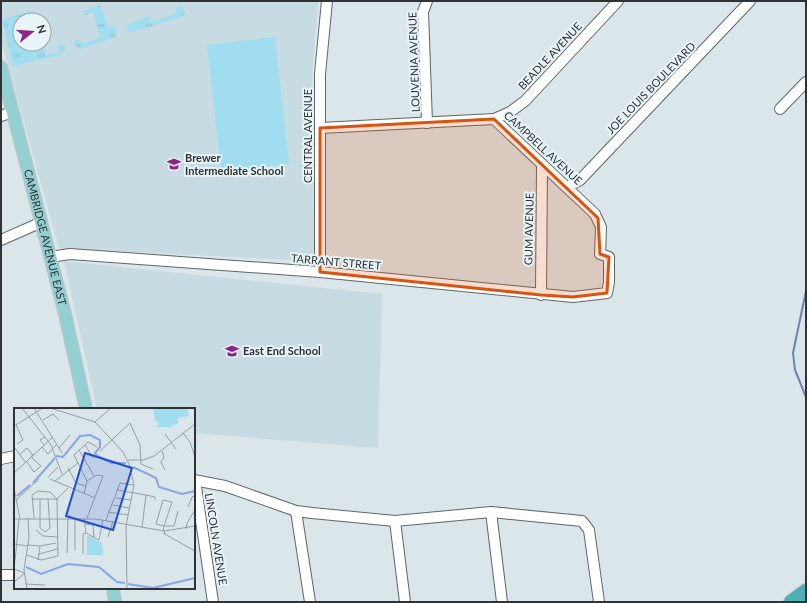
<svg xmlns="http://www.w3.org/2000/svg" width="807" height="603" font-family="Lato,sans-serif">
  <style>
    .built { fill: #c7dbe2; fill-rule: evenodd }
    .grass { fill: url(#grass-tufts) }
    .pitch { fill: #a1ddf1 }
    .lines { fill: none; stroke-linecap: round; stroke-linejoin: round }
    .stream { stroke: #6d84b2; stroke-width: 2 }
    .minor-casing { stroke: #5c676a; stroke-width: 12 }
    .major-casing { stroke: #c1c2c2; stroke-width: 14 }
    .highway-casing { stroke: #c1c2c2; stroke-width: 16 }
    .minor { stroke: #fff; stroke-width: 10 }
    .major { stroke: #93d0d2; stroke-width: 12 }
    .highway { stroke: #4bb1b4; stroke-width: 14 }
    .marked { fill: #d65510; fill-opacity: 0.2; stroke: #d65510; stroke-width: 3; stroke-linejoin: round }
    .labels { text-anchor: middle; stroke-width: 4; stroke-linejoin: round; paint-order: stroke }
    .street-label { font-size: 11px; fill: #2f3335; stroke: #e8f4f8 }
    .poi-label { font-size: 11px; font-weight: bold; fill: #2f3335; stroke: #e8f4f8; text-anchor: start }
    .inset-river { fill: none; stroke: #87a6e8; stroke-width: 2 }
    .inset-road { fill: none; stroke: #969ea2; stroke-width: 1 }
    .view { fill: #1d4ed8; fill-opacity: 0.15; stroke: #1d4ed8; stroke-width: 2 }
    .inset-edge { fill: none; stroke: #2f3335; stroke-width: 2 }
  </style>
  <defs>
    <pattern id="grass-tufts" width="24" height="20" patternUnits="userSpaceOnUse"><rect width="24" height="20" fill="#a1ddf1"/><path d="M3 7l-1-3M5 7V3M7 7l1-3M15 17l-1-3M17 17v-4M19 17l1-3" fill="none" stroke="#8bbecf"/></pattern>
  </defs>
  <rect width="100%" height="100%" fill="#dbe6ea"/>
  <g class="built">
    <path d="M1,1h317l-6,80 2,169 -5,11 -250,-13 -58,-207zM20,20h24v24h-24z"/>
    <path d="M64,261l318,33 -4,154 -184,-15v-24h-97z"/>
  </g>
  <g class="grass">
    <path d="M100,5l8,22 7,-2 1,12 -36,12 -5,-3 -2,-4 4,-2 7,3 16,-5 -7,-26 -8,3 -2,-4z"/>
    <path d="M177,7h6l2,6 -2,3 -50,16h-4l-2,-3 2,-5 20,-8 2,6 24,-8z"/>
    <path d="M33,10l2,10h-15v24h23l3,11 13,-3 -1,-7 6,-1 1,5 -3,5 -5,2 -44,10 -11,-46z"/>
  </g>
  <path class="pitch" d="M275,37l14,127 -68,7 -14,-126z"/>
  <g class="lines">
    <path class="stream" d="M806,291l-13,62 2,17 11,27"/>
    <defs>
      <g id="minor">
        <path d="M427,1l-4,11 4,111"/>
        <path d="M780,109l26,-27"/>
        <path d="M1,116l11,-4"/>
        <path d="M494,119l16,-7 15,-11 93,-100"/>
        <path d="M567,187l13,-7 170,-179"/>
        <path d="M1,240l41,-18"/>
        <path d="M50,257l20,-3 250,18 253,25 34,-4 2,-11v-25l-9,-3 1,-27 -6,-13 -101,-95 -174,9"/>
        <path d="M320,272v-198l7,-73"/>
        <path d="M541,295l1,-131"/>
        <path d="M1,459l14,-3"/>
        <path d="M194,480l31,6 71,25 16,2 83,8 96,-9 91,9 7,9 10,72"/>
        <path d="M195,480l18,122"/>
        <path d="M296,511l14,91"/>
        <path d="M491,512l11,90"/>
        <path d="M395,521l10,81"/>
        <path d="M1,575h14"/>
      </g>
      <g id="major">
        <path id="s1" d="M1,67l64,247 21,95"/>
        <path d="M113,588l2,14"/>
      </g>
      <path id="highway" d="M791,602l15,-11"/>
    </defs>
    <use href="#minor" class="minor-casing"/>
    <use href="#major" class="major-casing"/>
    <use href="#highway" class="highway-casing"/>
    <use href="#minor" class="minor"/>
    <use href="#major" class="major"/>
    <use href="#highway" class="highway"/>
  </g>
  <path class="marked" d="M494,119l104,99 2,36 9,3 -2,36 -34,4 -32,-2 -221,-23v-144z"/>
  <defs>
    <symbol id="school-bare" viewBox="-9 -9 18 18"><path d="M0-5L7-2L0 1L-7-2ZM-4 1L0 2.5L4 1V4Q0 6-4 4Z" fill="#8d2287" stroke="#e8f4f8" stroke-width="2.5" paint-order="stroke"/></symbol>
  </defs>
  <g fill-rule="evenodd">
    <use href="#school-bare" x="164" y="154" width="20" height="20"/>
    <use href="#school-bare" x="222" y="341" width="20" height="20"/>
  </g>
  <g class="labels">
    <g class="street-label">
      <text transform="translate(550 56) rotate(-47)" y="4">BEADLE AVENUE</text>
      <text transform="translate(414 62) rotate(-92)" y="4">LOUVENIA AVENUE</text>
      <text transform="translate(651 88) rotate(-46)" y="4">JOE LOUIS BOULEVARD</text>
      <text transform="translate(308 136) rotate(-90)" y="4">CENTRAL AVENUE</text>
      <text transform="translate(543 148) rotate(43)" y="4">CAMPBELL AVENUE</text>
      <text transform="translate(529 229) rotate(-89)" y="4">GUM AVENUE</text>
      <text dy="4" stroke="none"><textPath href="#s1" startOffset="176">CAMBRIDGE AVENUE EAST</textPath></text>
      <text transform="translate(336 262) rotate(5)" y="4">TARRANT STREET</text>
      <text transform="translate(216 539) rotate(81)" y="4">LINCOLN AVENUE</text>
    </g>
    <g class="poi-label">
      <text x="185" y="162">Brewer<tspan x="185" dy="13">Intermediate School</tspan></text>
      <text x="243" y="355">East End School</text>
    </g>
  </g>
  <g transform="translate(14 408)">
    <rect width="181" height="181" fill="#dbe6ea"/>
    <path d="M139,0h34l2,8 -11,2v6l-6,1v2h-16l3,-4 -4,-3z" fill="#a1ddf1"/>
    <path d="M73,127l15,8 1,12h-16z" fill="#a1ddf1"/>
    <path class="inset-river" d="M78,28l8,4v7l-5,6 2,3 15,7h14M42,48l7,1 17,-21 12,-1M119,59l23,11 3,9 23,7 13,-3M19,75l22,-25M3,88l13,-11M12,159l15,7 27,-10 31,3 18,15 8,1M114,176l25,4 42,-10"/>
    <path class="inset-road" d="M8,0l29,37 11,29M20,0l28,45M36,0l45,14 28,30 6,12 5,21 -8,41 1,63M29,12l10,-6 6,6M81,14l16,-14M2,17l7,15 -6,4M0,18l29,-18M169,25l7,9 5,15M151,26l11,15M30,37l-4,-5 5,-3M71,37l8,13M0,39l12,16M28,39l6,7 9,-10M45,40l11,-13M65,42l15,26M86,43l30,-28 10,22 1,19 12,5M148,43l2,6 -3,5 4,8M5,47l8,-7 6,7M114,52h15l11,-4 41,-32M13,54l7,10 7,-6 -9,-8v-4M54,60l8,15 10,3M0,65l39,-36M34,69l10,-10M36,71l45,19M41,73l23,-18M73,73l-13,-26 14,-13 9,5M0,80l6,31M103,82l29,5 -4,32M70,86l3,-13 10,-6 6,1 -16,42M132,87l9,2v3M102,90l15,2M3,91l22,-20M18,91h25l11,-11M99,97l16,3M174,99l4,-10 3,-1M94,104l20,3M61,110v32M70,110l2,15M0,111h82l68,12 1,3M92,112l14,-37 14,2M71,116l8,1 1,12M26,120l5,4 5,-4 -2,-29M26,120v-29M172,121l1,-6 8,-13M22,122l7,6 14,1M149,123l1,-5 8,-24 -9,-2 -7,24 8,2h10l4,-15M150,123l31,-5M72,125l13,7 4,-20M149,125l32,18M94,129l5,-16M0,136l14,2M14,137l12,1 16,-3M53,145l1,-35M25,146l18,-5M69,146v-20l3,-1M13,147l14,5 17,-4 -1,-57 -7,-7 -12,-1 -6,4 2,23M24,152l2,-14M1,153l4,-42M0,161l11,4 -11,9M12,176l19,1M13,181l-3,-20 5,-31 -1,-20"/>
    <path class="view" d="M71,45l47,15 -19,62 -47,-14z"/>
    <rect width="181" height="181" class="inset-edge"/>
  </g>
  <rect width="807" height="603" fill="none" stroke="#2f3335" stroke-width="4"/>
  <g transform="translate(32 32) rotate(73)"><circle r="19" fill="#e8f4f8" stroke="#9ea7aa"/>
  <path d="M0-3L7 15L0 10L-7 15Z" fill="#8d2287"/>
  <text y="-6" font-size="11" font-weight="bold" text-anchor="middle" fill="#2f3335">N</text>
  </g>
</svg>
